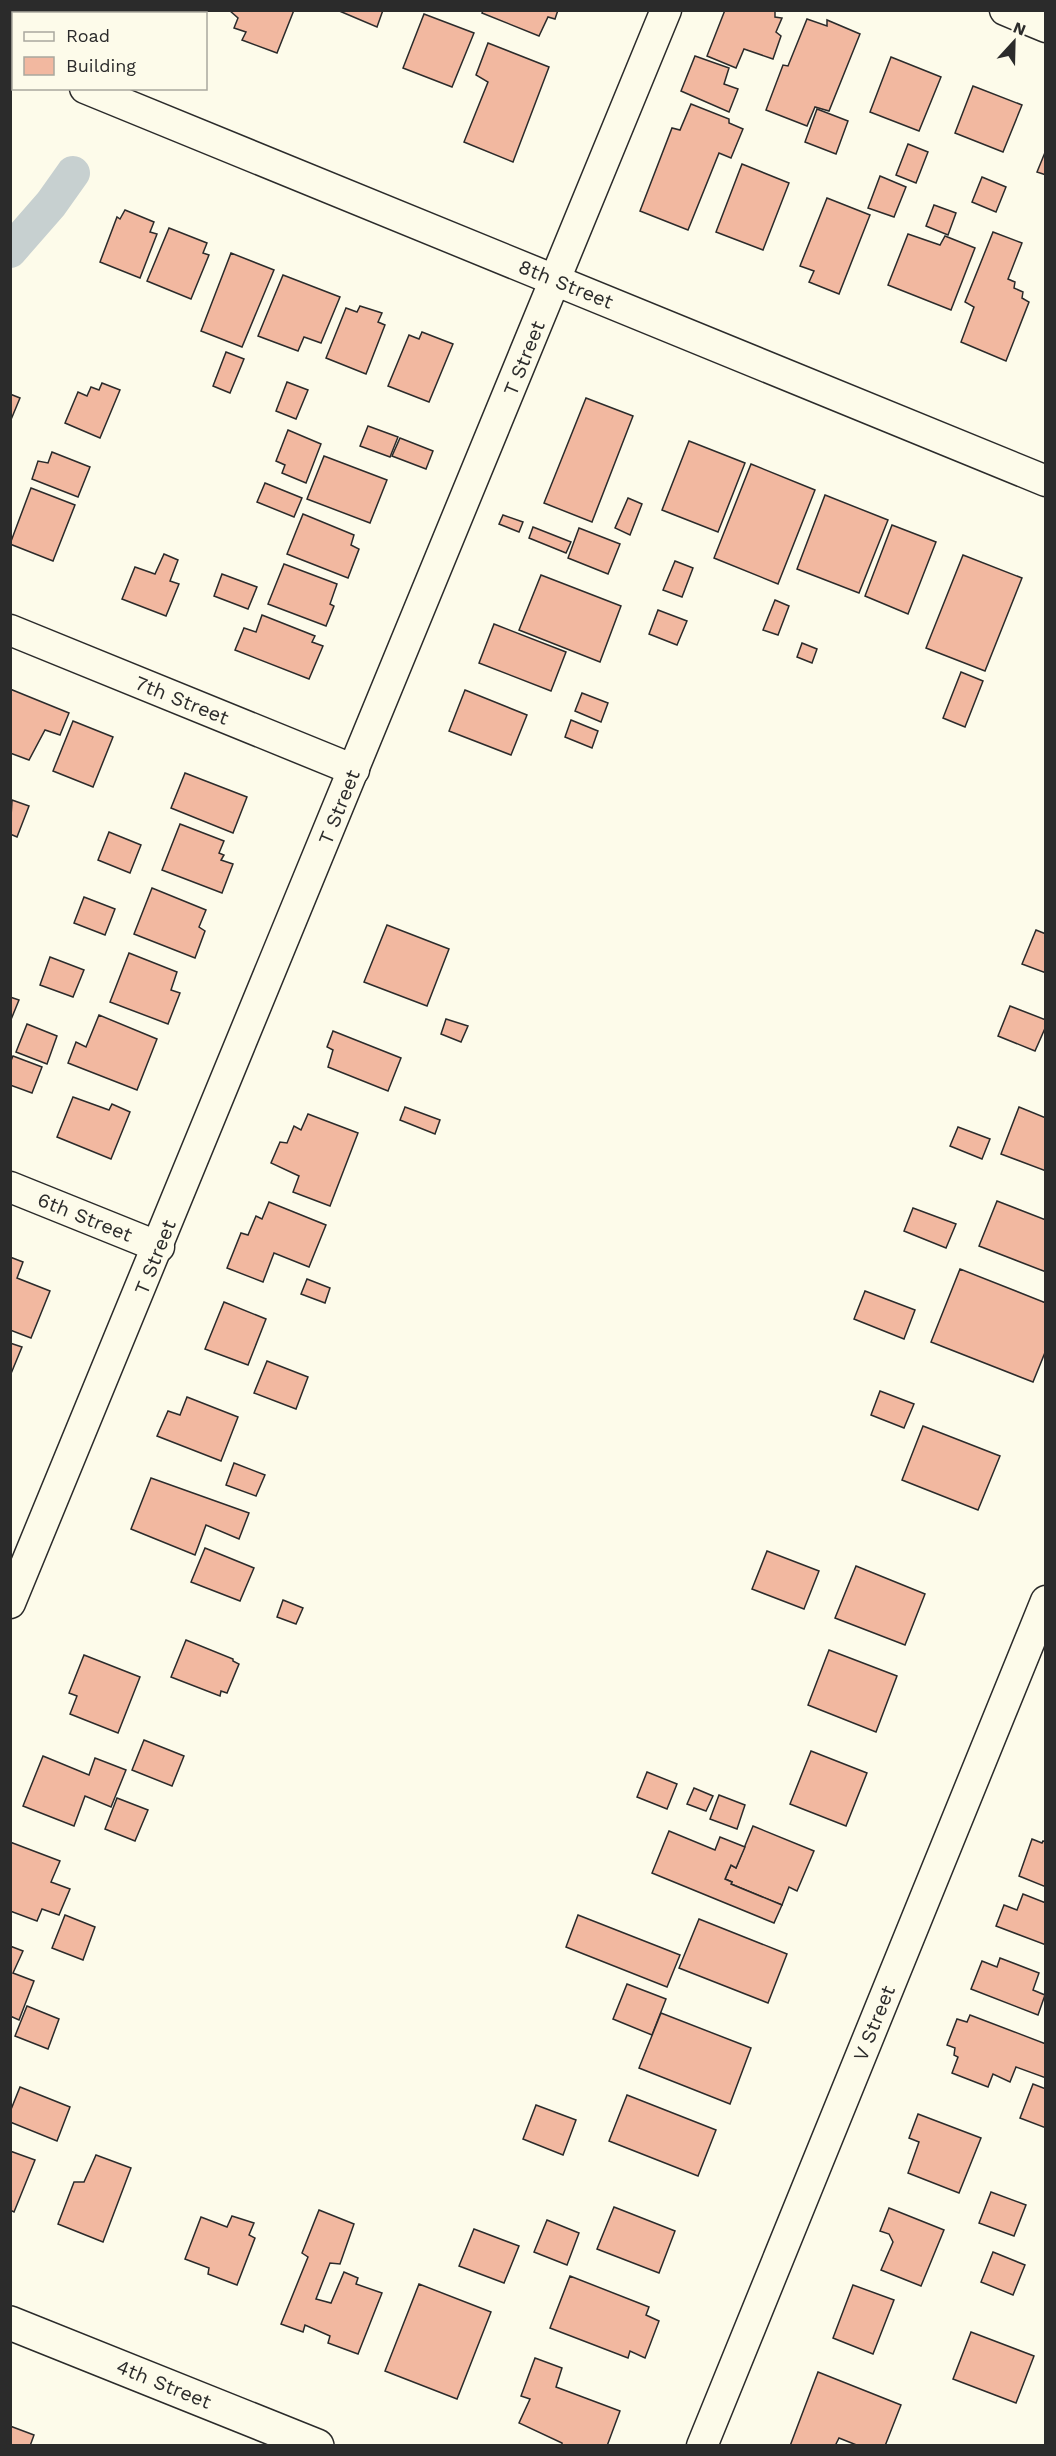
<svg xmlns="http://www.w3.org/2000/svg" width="1056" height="2456" font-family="'Work Sans',sans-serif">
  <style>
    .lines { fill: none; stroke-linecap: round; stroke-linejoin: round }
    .canal { stroke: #c7d0d0; stroke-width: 34 }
    .building { fill: #f2b8a0; stroke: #2b2b2b; stroke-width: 1.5 }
    .minor-casing { stroke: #2b2b2b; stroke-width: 33 }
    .tertiary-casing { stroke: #2b2b2b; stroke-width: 36 }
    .minor { stroke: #fdfbea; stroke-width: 30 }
    .tertiary { stroke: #fdfbea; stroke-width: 33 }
    .labels { text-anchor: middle; stroke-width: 4.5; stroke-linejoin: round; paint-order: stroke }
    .street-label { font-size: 20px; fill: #2b2b2b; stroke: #fdfbea }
  </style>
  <rect width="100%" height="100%" fill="#fdfbea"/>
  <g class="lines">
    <g class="canal">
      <path d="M130,14l1,-4"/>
      <path d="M10,251l41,-47 22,-31"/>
    </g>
  </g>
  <g class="building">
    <path d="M229,10h65l-17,43 -35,-13 4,-8 -12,-4 4,-10z"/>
    <path d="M337,10h46l-6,17z"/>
    <path d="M483,10h75l-3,9 -7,-2 -9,19 -57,-23z"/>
    <path d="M725,10l50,1v6l7,1 -6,14 5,4 -8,23 -29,-10 -8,19 -29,-12z"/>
    <path d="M424,14l50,19 -22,54 -49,-19z"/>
    <path d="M807,19l20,7v-6l33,14 -31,77 -14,-4 -8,19 -41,-16 17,-45 5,1z"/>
    <path d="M488,43l61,24 -36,95 -49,-20 24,-60 -12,-7z"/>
    <path d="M695,56l34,12 -5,16 14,5 -9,23 -48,-21z"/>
    <path d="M891,57l50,20 -22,54 -49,-19z"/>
    <path d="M973,86l49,19 -19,47 -48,-19z"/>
    <path d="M691,104l38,15v4l14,6 -12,29 -12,-5 -31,77 -48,-19 32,-83 8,2z"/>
    <path d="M817,109l31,12 -12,33 -31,-12z"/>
    <path d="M908,144l20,8 -12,31 -20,-8z"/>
    <path d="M1046,150v25l-9,-3z"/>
    <path d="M742,164l47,19 -26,67 -47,-18z"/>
    <path d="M880,176l26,11 -12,30 -26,-9z"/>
    <path d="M982,177l24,10 -10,25 -24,-10z"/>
    <path d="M827,198l43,17 -31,79 -30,-12 5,-11 -14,-5z"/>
    <path d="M934,205l22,8 -8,22 -22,-9z"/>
    <path d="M125,210l29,12 -4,10 7,2 -17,44 -40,-16 17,-45 3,2z"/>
    <path d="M169,228l38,15 -4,10 6,2 -18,44 -44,-18z"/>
    <path d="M993,232l29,11 -14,36 7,3 -1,6 9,4 -1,6 7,4 -23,59 -45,-19 13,-35 -9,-5z"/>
    <path d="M908,234l32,11 5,-9 30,12 -24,62 -63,-25z"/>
    <path d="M231,253l43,17 -32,77 -41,-16z"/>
    <path d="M283,275l57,22 -19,46 -17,-6 -6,14 -40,-15z"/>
    <path d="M360,306l22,7 -4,9 7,3 -19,49 -40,-16 20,-50 11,4z"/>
    <path d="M422,332l31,12 -24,58 -41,-16 21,-51 10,4z"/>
    <path d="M226,352l18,7 -14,34 -17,-7z"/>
    <path d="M287,382l21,8 -12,29 -20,-8z"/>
    <path d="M102,383l18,7 -20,48 -35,-15 13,-31 9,4 4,-9 8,3z"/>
    <path d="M10,394l10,4 -10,24z"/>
    <path d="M586,398l47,18 -41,106 -48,-19z"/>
    <path d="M368,426l30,11 -8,20 -30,-11z"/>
    <path d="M288,430l33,14 -15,39 -24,-10 3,-8 -9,-4z"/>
    <path d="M400,438l33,13 -7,18 -34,-13z"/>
    <path d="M689,441l56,22 -27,69 -56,-22z"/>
    <path d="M52,452l38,15 -12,30 -46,-18 6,-18 10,2z"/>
    <path d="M324,456l63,24 -17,43 -63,-24z"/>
    <path d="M751,464l64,26 -37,94 -64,-26z"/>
    <path d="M265,483l37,15 -8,19 -37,-15z"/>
    <path d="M31,488l44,17 -22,56 -43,-17z"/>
    <path d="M825,495l63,25 -29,73 -62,-24z"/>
    <path d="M628,498l14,6 -12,31 -15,-7z"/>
    <path d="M303,514l51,21 -3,10 8,4 -11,29 -61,-24z"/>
    <path d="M503,515l20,7 -4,10 -20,-8z"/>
    <path d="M892,525l44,17 -28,72 -43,-18z"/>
    <path d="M533,527l38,15 -5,11 -37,-15z"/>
    <path d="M579,528l41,16 -12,30 -40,-16z"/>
    <path d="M164,554l14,6 -8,21 9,3 -13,32 -44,-17 13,-32 20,7z"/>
    <path d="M963,555l59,23 -37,93 -59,-23z"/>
    <path d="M675,561l18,7 -11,29 -19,-7z"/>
    <path d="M284,564l53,20 -7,20 4,2 -8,20 -58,-22z"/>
    <path d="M222,574l35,13 -9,22 -34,-13z"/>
    <path d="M541,575l80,31 -21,56 -81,-32z"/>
    <path d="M775,600l14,6 -11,29 -15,-5z"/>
    <path d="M658,610l29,11 -10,24 -28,-11z"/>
    <path d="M262,615l53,21 -3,6 11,4 -14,33 -74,-29 9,-22 12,4z"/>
    <path d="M494,624l72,28 -15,39 -72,-28z"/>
    <path d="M802,643l15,6 -5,14 -15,-6z"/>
    <path d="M961,672l22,9 -18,46 -22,-9z"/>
    <path d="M10,689l59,24 -9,22 -15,-5 -16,30 -19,-7z"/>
    <path d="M465,690l62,25 -16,40 -62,-24z"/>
    <path d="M582,693l26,10 -7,19 -26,-11z"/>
    <path d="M571,720l27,11 -6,17 -27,-11z"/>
    <path d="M73,721l40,16 -20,50 -40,-16z"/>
    <path d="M185,773l62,24 -14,36 -62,-25z"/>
    <path d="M12,800l17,6 -12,31 -7,-3z"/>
    <path d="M180,824l44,17 -5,12 5,2 -3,5 12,4 -11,29 -60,-23z"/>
    <path d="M109,832l32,13 -11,28 -32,-13z"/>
    <path d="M152,888l54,22 -7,17 6,4 -10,27 -61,-24z"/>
    <path d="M84,897l31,12 -10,26 -31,-12z"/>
    <path d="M387,925l62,24 -22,57 -63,-24z"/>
    <path d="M1036,930l10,4v39l-24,-9z"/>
    <path d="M129,953l48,19 -6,18 9,3 -12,31 -58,-22z"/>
    <path d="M50,957l34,13 -11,27 -33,-12z"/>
    <path d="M10,997l9,3 -9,22z"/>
    <path d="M1010,1006l36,14v6l-11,25 -37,-15z"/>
    <path d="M99,1015l58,24 -20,51 -69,-27 8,-21 10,5z"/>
    <path d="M446,1019l22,7 -7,16 -20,-8z"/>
    <path d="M27,1024l30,12 -10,28 -31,-12z"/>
    <path d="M333,1031l68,27 -13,33 -60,-24 5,-17 -6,-3z"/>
    <path d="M13,1056l29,11 -10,26 -22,-8v-22z"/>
    <path d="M73,1097l36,13 3,-6 18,8 -19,47 -54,-22z"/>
    <path d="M405,1107l35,13 -5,14 -35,-14z"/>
    <path d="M1019,1107l27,11v53l-45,-17z"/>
    <path d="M308,1114l50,19 -28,73 -37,-14 6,-16 -28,-13 9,-21 7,1 7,-17 7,4z"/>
    <path d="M958,1127l32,12 -8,20 -32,-13z"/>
    <path d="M997,1201l49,19v52l-67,-26z"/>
    <path d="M269,1202l57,23 -17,42 -35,-14 -11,29 -36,-14 14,-35 7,2 8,-19 6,3z"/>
    <path d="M913,1208l43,16 -10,24 -42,-17z"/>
    <path d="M10,1257l13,5 -6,16 33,13 -19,47 -21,-8z"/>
    <path d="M960,1269l86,34v47l-13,32 -102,-40z"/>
    <path d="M307,1279l23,9 -5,15 -24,-9z"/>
    <path d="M865,1291l50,19 -11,29 -50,-20z"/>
    <path d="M224,1302l42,17 -18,46 -43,-16z"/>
    <path d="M10,1343l12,4 -12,29z"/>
    <path d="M267,1361l41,16 -12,32 -42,-16z"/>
    <path d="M880,1391l34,13 -10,24 -33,-13z"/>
    <path d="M187,1397l51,20 -17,44 -64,-25 11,-25 12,4z"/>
    <path d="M923,1426l77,30 -22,54 -76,-30z"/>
    <path d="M234,1463l31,12 -9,21 -30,-11z"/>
    <path d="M151,1478l98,35 -10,26 -33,-14 -11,30 -64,-26z"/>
    <path d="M205,1548l49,20 -14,33 -49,-19z"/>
    <path d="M767,1551l52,20 -15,38 -52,-20z"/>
    <path d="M856,1566l69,28 -20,51 -70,-27z"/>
    <path d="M283,1600l20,8 -7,16 -19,-7z"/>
    <path d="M186,1640l47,19v2l6,3 -12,29 -6,-2 -1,5 -49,-19z"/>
    <path d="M829,1650l68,26 -21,56 -68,-27z"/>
    <path d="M84,1655l56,22 -22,56 -48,-19 7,-18 -8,-3z"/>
    <path d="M144,1740l40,16 -12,30 -40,-16z"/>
    <path d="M811,1751l56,22 -21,53 -56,-22z"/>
    <path d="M43,1756l46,19 6,-17 31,12 -15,37 -26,-11 -11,30 -51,-20z"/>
    <path d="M647,1772l30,12 -10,25 -30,-12z"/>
    <path d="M694,1788l19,8 -7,15 -19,-7z"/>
    <path d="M719,1795l26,10 -8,24 -27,-10z"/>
    <path d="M117,1798l31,12 -13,31 -30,-12z"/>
    <path d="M753,1826l61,25 -17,40 -8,-4 -7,18 -51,-21 1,-2 -7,-3 6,-14 5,3z"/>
    <path d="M669,1831l46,19 5,-13 25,10 -9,21 -5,-3 -6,14 7,3 -1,2 51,21 -8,18 -122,-50z"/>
    <path d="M1032,1839l10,4 1,-2 3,1v45l-27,-11z"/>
    <path d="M10,1842l50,19 -9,21 19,7 -11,26 -17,-6 -5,12 -27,-10z"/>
    <path d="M1023,1894l23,9v42l-50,-19 8,-21 13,5z"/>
    <path d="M65,1915l30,12 -12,33 -31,-12z"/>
    <path d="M578,1915l102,40 -13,32 -101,-40z"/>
    <path d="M699,1919l88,35 -19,49 -89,-35z"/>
    <path d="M10,1946l13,5 -10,22 21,8 -15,39 -9,-4z"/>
    <path d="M1000,1958l39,15 -6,17 12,5 -7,20 -67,-26 11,-28 15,6z"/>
    <path d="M627,1984l39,15 -14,36 -39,-16z"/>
    <path d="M27,2006l32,13 -11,30 -33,-13z"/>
    <path d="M661,2013l90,35 -21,56 -91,-36z"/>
    <path d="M970,2015l76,29v34l-30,-11 -6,15 -17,-8 -5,13 -36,-14 6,-16 -4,-2 1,-7 -8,-3 10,-26 10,3z"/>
    <path d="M1033,2084l13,5v39l-26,-10z"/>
    <path d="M20,2087l50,20 -13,34 -47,-19v-10z"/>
    <path d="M627,2095l89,35 -18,46 -89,-35z"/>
    <path d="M536,2105l40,15 -13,35 -40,-16z"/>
    <path d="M918,2114l63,24 -22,55 -51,-20 11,-31 -10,-4z"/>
    <path d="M10,2151l25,9 -21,52 -4,-2z"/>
    <path d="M96,2155l35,13 -28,74 -45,-18 16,-42h10z"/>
    <path d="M991,2192l35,13 -12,31 -35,-13z"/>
    <path d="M614,2207l61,24 -16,42 -62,-24z"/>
    <path d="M889,2208l55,22 -23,56 -40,-16 12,-28 -4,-8 -9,-3z"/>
    <path d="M319,2210l35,14 -14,40 -10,-1 -14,36 15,4 13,-31 14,6 -2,6 26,9 -24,61 -30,-11 2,-7 -25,-11 -2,7 -22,-8 27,-67 -6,-4z"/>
    <path d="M232,2216l22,7 -5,12 6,3 -18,47 -29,-11 1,-6 -24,-9 16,-42 26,10z"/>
    <path d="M547,2220l32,13 -12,32 -33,-13z"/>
    <path d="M474,2229l45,17 -15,37 -45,-17z"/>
    <path d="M993,2252l32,13 -12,30 -32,-13z"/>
    <path d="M570,2276l79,31 -3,8 13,6 -14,37 -15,-7 -2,7 -78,-30z"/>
    <path d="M419,2284l72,28 -34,87 -72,-28z"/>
    <path d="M853,2285l41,15 -21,54 -40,-16z"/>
    <path d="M971,2332l63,24 -18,47 -63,-24z"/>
    <path d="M535,2358l27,10 -6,19 64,24 -13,35h-45v-3l-43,-20 11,-24 -9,-3z"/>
    <path d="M818,2372l83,33 -16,41h-26l-20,-8 -4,8h-45z"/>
    <path d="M10,2426l24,9 -4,11h-20z"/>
  </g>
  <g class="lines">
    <defs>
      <g id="minor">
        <path d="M1005,10l41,17"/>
        <path d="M10,58l4,1"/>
        <path d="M85,88l961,393"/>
        <path d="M10,630l344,140"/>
        <path d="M10,1187l149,60"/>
        <path d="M10,1603l656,-1593"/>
        <path d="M702,2446l344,-845"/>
      </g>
      <path id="tertiary" d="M10,2323l307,123"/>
    </defs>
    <use href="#minor" class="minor-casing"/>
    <use href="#tertiary" class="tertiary-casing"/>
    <use href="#minor" class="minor"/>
    <use href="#tertiary" class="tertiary"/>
  </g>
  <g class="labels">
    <g class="street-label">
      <text transform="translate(566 284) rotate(22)" y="7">8th Street</text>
      <text transform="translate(524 358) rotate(-68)" y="7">T Street</text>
      <text transform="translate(182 700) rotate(22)" y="7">7th Street</text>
      <text transform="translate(339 807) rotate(-68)" y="7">T Street</text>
      <text transform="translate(85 1217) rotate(22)" y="7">6th Street</text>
      <text transform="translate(155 1257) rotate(-68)" y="7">T Street</text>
      <text transform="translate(874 2023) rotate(-68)" y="7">V Street</text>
      <text transform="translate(164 2384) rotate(22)" y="7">4th Street</text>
    </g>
  </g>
  <rect width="1056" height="2456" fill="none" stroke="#2b2b2b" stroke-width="24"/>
  <rect x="12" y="12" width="195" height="78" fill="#fdfbea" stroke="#a9a89e" stroke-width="1.5"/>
  <rect x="24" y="32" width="30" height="9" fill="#fdfbea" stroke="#a9a89e" stroke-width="1.5"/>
  <text x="66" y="42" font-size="18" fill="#2b2b2b">Road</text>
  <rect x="24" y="57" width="30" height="18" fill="#f2b8a0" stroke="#a9a89e" stroke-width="1.5"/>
  <text x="66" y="72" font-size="18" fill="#2b2b2b">Building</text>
  <g transform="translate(1014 42) rotate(22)" stroke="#fdfbea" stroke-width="4.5" paint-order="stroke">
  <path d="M0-4.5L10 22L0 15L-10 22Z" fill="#2b2b2b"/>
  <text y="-9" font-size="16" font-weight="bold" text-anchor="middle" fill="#2b2b2b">N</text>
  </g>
</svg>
